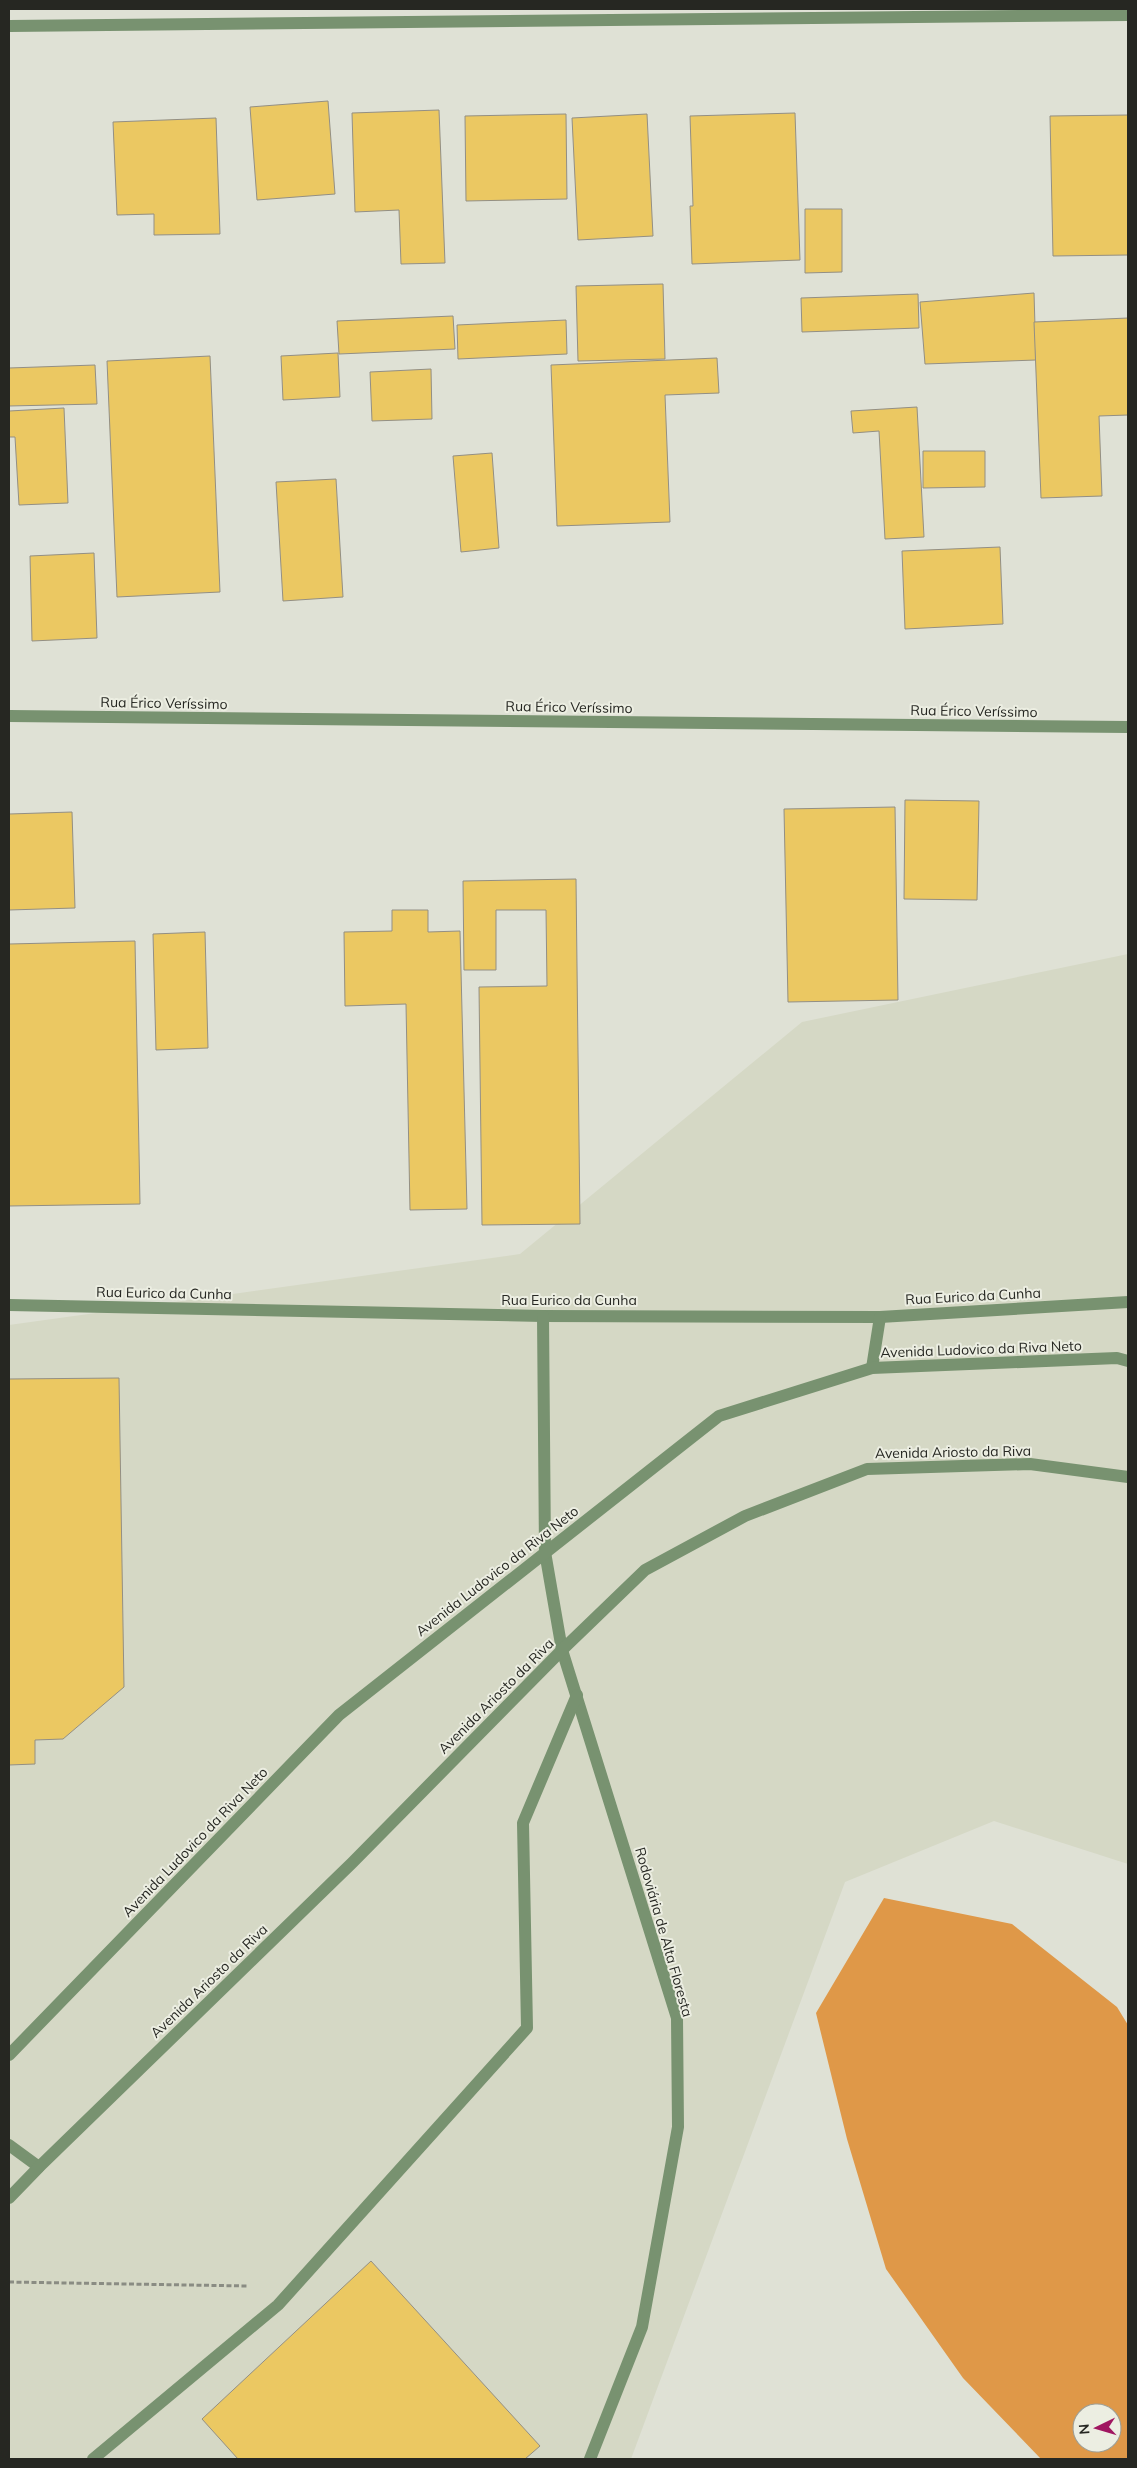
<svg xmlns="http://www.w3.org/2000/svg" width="1137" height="2468" font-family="Mulish,sans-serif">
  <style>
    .built { fill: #d5d8c5 }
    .forest { fill: #df9848; fill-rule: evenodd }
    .building { fill: #ebc862; stroke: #938f84 }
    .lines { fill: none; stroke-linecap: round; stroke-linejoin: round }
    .path { stroke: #8a8c83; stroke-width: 3; stroke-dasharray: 5 2.5; stroke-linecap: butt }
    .minor { stroke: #789270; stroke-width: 12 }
    .labels { text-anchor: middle; stroke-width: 4; stroke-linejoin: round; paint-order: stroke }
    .street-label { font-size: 14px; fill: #262722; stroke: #eceee2 }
  </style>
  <rect width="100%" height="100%" fill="#dfe1d5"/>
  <path class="built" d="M1128,954v910l-134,-43 -149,61 -214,577h-622v-1134l511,-71 282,-232z"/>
  <path class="forest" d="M884,1898l128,26 105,83 11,18v434h-87l-78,-81 -77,-109 -39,-130 -31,-126zM1082,2413h30v30h-30z"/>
  <g class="building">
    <path d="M328,101l7,93 -78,6 -7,-93z"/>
    <path d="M439,110l6,153 -44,1 -2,-54 -44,2 -3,-99z"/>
    <path d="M795,113l5,147 -108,4 -2,-58h3l-3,-90z"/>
    <path d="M566,114l1,85 -101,2 -1,-85z"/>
    <path d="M647,114l6,122 -75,4 -6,-122z"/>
    <path d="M1128,115v140l-75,1 -3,-140z"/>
    <path d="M216,118l4,116 -66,1v-21l-37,1 -4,-93z"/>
    <path d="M805,209h37v63l-37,1z"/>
    <path d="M663,284l2,75 -87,2 -2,-75z"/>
    <path d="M1034,293l2,67 -111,4 -5,-62z"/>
    <path d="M918,294l1,34 -117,4 -1,-34z"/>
    <path d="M453,316l2,33 -116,5 -2,-33z"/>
    <path d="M1128,318v97l-29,1 3,80 -61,2 -7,-176z"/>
    <path d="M566,320l1,34 -109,5 -1,-34z"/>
    <path d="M338,353l2,44 -57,3 -2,-44z"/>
    <path d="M210,356l10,236 -103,5 -10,-236z"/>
    <path d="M717,358l2,35 -54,2 5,127 -113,4 -6,-161z"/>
    <path d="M95,365l2,39 -88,2v-38z"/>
    <path d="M431,369l1,50 -60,2 -2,-49z"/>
    <path d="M917,407l7,130 -39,2 -6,-108 -26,2 -2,-22z"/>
    <path d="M64,408l4,95 -49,2 -4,-68h-6v-26z"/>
    <path d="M923,451h62v36l-62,1z"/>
    <path d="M492,453l7,95 -38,4 -8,-96z"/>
    <path d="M336,479l7,118 -60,4 -7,-119z"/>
    <path d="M1000,547l3,77 -98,5 -3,-78z"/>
    <path d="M94,553l3,85 -65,3 -2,-85z"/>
    <path d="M905,800l74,1 -2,99 -73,-1z"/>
    <path d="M895,807l3,193 -110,2 -4,-193z"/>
    <path d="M72,812l3,96 -66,2v-96z"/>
    <path d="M576,879l4,345 -98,1 -3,-238 68,-1 -1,-76h-50v60h-32l-1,-89z"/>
    <path d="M392,910h36v22l32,-1 7,278 -57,1 -4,-206 -61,2 -1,-74 48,-1z"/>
    <path d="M205,932l3,116 -52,2 -3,-116z"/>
    <path d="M135,941l5,263 -131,2v-262z"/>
    <path d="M119,1378l5,309 -61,52 -28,1v24l-26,1v-386z"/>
    <path d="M371,2261l169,185 -15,13h-287l-36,-40z"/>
  </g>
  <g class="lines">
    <path class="path" d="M9,2282l239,4"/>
    <g class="minor">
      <path d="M9,26l1119,-11"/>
      <path d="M9,716l1119,11"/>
      <path d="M9,1305l534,11 337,1 248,-15"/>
      <path d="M543,1316l2,236 17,98 115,368 1,109 -36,200 -52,132"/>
      <path d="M872,1368l8,-51"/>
      <path d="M9,2055l330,-340 380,-299 153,-48 245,-10 11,3"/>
      <path d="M9,2145l30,22"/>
      <path d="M9,2198l30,-31 313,-304 210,-213 83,-80 100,-54 122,-47 163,-5 98,13"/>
      <path d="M93,2459l185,-154 249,-277 -4,-205 54,-128"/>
    </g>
  </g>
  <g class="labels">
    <g class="street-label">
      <text transform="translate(164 703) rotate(1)" y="5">Rua Érico Veríssimo</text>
      <text transform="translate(569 707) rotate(1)" y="5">Rua Érico Veríssimo</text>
      <text transform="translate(974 711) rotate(1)" y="5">Rua Érico Veríssimo</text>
      <text transform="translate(164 1293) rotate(1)" y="5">Rua Eurico da Cunha</text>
      <text transform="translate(973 1296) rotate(-3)" y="5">Rua Eurico da Cunha</text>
      <text x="569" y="1305">Rua Eurico da Cunha</text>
      <text transform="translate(981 1349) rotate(-2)" y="5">Avenida Ludovico da Riva Neto</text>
      <text transform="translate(953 1452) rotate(-1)" y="5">Avenida Ariosto da Riva</text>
      <text transform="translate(497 1571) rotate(-38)" y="5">Avenida Ludovico da Riva Neto</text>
      <text transform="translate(496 1696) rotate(-45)" y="5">Avenida Ariosto da Riva</text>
      <text transform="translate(195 1842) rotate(-46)" y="5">Avenida Ludovico da Riva Neto</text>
      <text transform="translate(664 1932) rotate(74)" y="5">Rodoviária de Alta Floresta</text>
      <text transform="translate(209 1981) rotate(-44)" y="5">Avenida Ariosto da Riva</text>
    </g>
  </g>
  <rect width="1137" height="2468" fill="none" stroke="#262722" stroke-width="20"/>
  <g transform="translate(1097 2428) rotate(265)"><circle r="24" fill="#eceee2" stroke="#9d9e95"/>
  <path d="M0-4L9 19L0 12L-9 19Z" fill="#a01660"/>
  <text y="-8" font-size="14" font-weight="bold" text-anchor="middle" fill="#262722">N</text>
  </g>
</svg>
